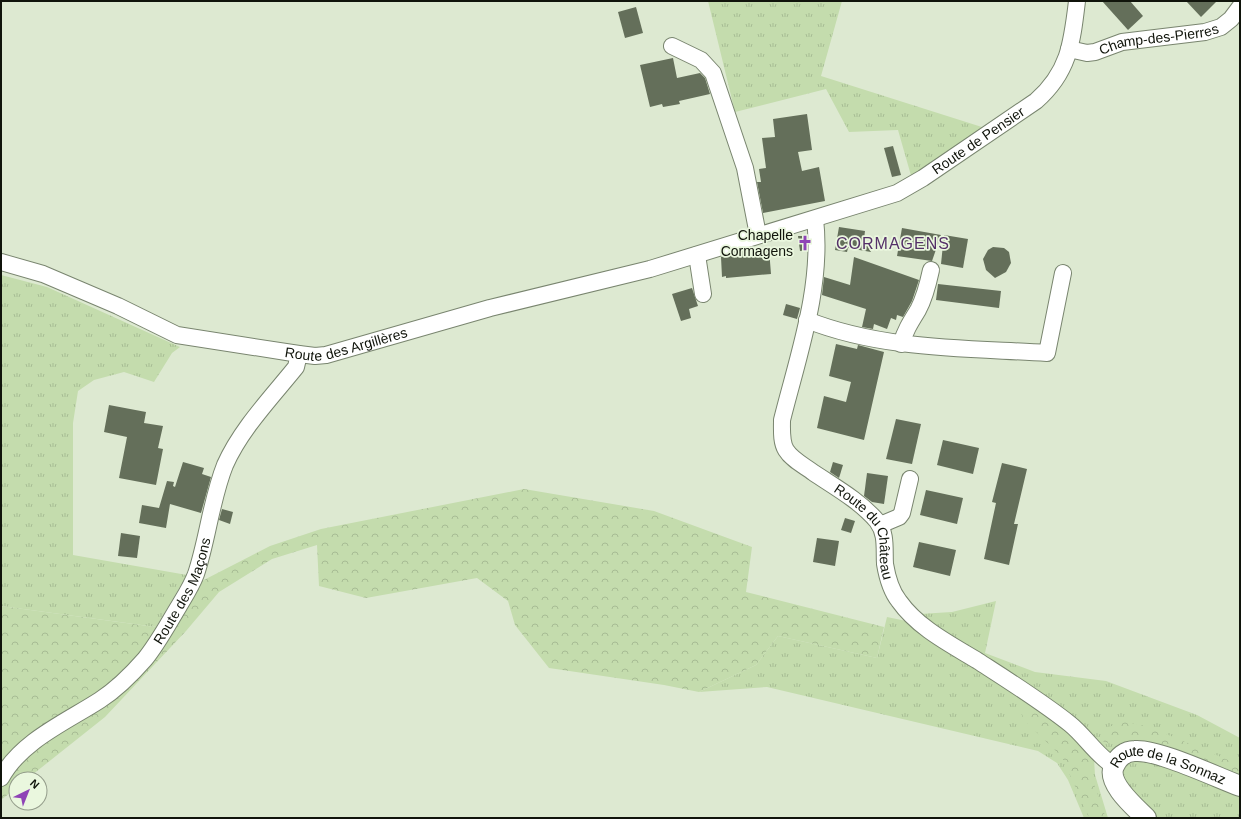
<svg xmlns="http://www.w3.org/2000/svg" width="1241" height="819" font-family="Helvetica,sans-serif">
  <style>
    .grass { fill: url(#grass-tufts) }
    .forest { fill: url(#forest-crowns) }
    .building { fill: #646f5a }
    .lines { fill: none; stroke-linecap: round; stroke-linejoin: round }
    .minor-casing { stroke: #79856f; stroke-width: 18 }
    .major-casing { stroke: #79856f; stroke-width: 22 }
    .minor { stroke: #fff; stroke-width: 16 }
    .major { stroke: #fff; stroke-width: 20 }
    .labels { text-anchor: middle; stroke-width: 3.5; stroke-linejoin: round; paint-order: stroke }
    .street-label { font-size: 14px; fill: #10140b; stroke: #eaf7de }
    .poi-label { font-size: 14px; fill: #10140b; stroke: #eaf7de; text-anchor: end }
    .quarter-label { font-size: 16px; letter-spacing: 1px; fill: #543068; stroke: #eaf7de }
  </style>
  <defs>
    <pattern id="grass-tufts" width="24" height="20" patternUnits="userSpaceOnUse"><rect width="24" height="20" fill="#c4dcad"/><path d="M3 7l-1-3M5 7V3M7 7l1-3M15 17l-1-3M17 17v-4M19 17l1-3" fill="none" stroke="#a7bc94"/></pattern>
    <pattern id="forest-crowns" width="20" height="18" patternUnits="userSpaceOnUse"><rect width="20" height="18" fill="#c4dcad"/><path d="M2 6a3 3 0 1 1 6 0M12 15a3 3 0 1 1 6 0" fill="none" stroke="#a7bc94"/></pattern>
  </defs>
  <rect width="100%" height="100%" fill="#dde9d1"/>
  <g class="grass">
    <path d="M708,1h134l-21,75 164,52 -73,51 -14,-49 -49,2 -23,-43 -91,23z"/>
    <path d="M1,275l46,12 133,60 -8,6 -18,29 -30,-10 -30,8 -16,11 -5,32v132l114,20 -31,52 -155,-21z"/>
    <path d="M996,601l-11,52 50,19 71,9 91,34 43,23v41l-121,-33 -9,7 -5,-1 -49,-42 -137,-96 33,-2z"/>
    <path d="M887,617l24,5c7,12 18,22 32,24l124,82 27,31 1,16 13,43h-24l-16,-38 -11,-17 -19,-12 -271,-64 -68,5 57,-27 22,-29 99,22z"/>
    <path d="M1140,758l100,35v25h-85l-33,-39c1,-14 6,-17 18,-21z"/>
  </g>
  <g class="forest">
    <path d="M524,489l130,22 98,36 -6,45 138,35 -7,31 -99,-22 -22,29 -57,27 -35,-7 -115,-17 -34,-43 -7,-24 -31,-23 -111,20 -47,-12 -2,-41 -45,14 -53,33 -33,39 -81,86 -78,62h-11v9l-15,12v-194l169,23 28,-46 72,-37 51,-17z"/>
    <path d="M1025,708c22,11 47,23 61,42 6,9 3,18 6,27 4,14 9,27 14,41h-17l-27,-61 -38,-37 -3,-9z"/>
    <path d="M1125,722l22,4 93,39v11l-100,-38h-14l-13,6 -9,-2 -4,-5 8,-10z"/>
  </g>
  <g class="building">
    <path d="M1102,1h28l13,15 -15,14z"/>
    <path d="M1186,1h31l-16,16z"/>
    <path d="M636,7l7,26 -18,5 -7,-26z"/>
    <path d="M673,58l4,20 23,-5 5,5 5,16 -31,7 1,3 -17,3 -1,-3 -12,3 -10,-42z"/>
    <path d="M807,114l5,36 -14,2 4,19 17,-4 6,34 -62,12 -6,-31h4l-2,-13 7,-1 -4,-30 13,-1 -2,-18z"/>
    <path d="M893,146l8,29 -9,2 -8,-29z"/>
    <path d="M839,227l26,4 -1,8 7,13 -23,-4 -1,4 -12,-2z"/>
    <path d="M902,228l39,7 -9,26 -35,-5z"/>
    <path d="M944,235l24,4 -5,29 -22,-4z"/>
    <path d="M798,236h8l1,14 -7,1z"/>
    <path d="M993,247l11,1 5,4 2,11 -5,9 -11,6 -9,-8 -3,-11 5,-9z"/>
    <path d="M769,249l2,25 -45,4v-2l-4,1 -1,-20 20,-6z"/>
    <path d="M854,257l65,23 -7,21 -9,16 -6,-2 -1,5 -5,-2 -4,11 -13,-5 -1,5 -11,-2 4,-18 -44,-14 2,-18 26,8z"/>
    <path d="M938,284l63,7 -2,17 -63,-8z"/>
    <path d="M692,288l6,18 -9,3 2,9 -10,3 -9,-27z"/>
    <path d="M786,304l14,4 -3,11 -14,-4z"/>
    <path d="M836,344l21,5 1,-4 26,7 -20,88 -47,-12 7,-32 22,6 5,-20 -22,-6z"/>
    <path d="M109,405l37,7 -2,11 19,3 -5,22 5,1 -7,36 -37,-7 8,-41 -23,-5z"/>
    <path d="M896,419l25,5 -9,40 -26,-5z"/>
    <path d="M943,440l36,8 -6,26 -36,-9z"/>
    <path d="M183,462l21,6 -2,6 9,3 -10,36 -31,-9 -4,24 -27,-5 3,-18 17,3 8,-27 7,1 -1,4 2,1z"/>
    <path d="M833,462l10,3 -4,13 -9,-6z"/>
    <path d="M1002,463l25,6 -13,55h4l-9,41 -25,-6 12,-56 -4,-1z"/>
    <path d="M867,473l21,3 -4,28 -12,-2 -8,-6z"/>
    <path d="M926,490l37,8 -6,26 -37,-9z"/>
    <path d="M222,509l11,3 -3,12 -11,-4z"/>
    <path d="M845,518l10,3 -4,12 -10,-3z"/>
    <path d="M121,533l19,3 -3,22 -19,-2z"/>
    <path d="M817,538l22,3 -4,25 -22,-4z"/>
    <path d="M919,542l37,8 -6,26 -37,-9z"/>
  </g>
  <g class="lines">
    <defs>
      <g id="minor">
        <path d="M672,46l29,14 12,13 32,95 13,67"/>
        <path id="s1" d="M1069,49l18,4 8,-1 27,-10 83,-10 16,-5 10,-8 9,-12"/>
        <path id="s2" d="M815,219c8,67 -17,137 -33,201 0,10 -1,22 4,30 6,10 19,16 28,23 21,14 46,28 63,48 10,13 7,28 8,43 2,12 6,27 14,37 19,27 51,43 79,60 31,20 63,40 92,63 15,12 28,33 44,42"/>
        <path d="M697,255l6,39"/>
        <path id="s3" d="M1,262l42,12 75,32 59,29 122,19 16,2 11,-1 164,-47 160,-39 247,-76 26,-15 113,-77c33,-29 36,-58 41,-100"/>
        <path d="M807,320c75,30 160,28 240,33l16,-80"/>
        <path d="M901,344c5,-15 9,-21 17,-34 7,-13 10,-26 13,-40"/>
        <path d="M880,525l19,-8 3,-4 8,-34"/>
        <path id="s4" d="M1,778c20,-37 65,-56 99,-78 17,-11 31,-25 45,-41 13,-16 23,-35 34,-53 6,-10 13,-21 17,-32 12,-36 15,-74 29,-109 16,-36 46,-67 71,-98l3,-13"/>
      </g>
      <g id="major">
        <path id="s5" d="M1146,818c-11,-11 -40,-35 -32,-52 4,-9 11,-15 21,-15 22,-2 81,26 105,35"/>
      </g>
    </defs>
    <use href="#minor" class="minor-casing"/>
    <use href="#major" class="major-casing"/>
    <use href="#minor" class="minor"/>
    <use href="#major" class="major"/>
  </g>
  <defs>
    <symbol id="church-bare" viewBox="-9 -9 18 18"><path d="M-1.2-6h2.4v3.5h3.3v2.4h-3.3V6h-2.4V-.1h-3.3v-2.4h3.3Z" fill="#8f44b6" stroke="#eaf7de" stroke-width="2.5" paint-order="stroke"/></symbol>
  </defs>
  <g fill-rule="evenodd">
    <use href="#church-bare" x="794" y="232" width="22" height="22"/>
  </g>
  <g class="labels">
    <g class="street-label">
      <text dy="5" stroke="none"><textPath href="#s1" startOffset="92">Champ-des-Pierres</textPath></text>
      <text dy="5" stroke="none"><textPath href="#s3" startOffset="1032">Route de Pensier</textPath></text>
      <text dy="5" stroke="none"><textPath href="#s3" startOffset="363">Route des Argillères</textPath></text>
      <text dy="5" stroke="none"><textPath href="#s2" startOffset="355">Route du Château</textPath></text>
      <text dy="5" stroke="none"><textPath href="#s4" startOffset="267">Route des Maçons</textPath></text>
      <text dy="5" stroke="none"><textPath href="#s5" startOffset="125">Route de la Sonnaz</textPath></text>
    </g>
    <g class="poi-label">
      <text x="793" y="240">Chapelle<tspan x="793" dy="16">Cormagens</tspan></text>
    </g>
    <g class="quarter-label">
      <text x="893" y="249">CORMAGENS</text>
    </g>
  </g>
  <rect width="1241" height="819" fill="none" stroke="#10140b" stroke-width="4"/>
  <g transform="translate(28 791) rotate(43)"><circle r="19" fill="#eaf7de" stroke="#939c8a"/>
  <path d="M0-3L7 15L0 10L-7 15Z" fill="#8f44b6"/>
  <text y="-6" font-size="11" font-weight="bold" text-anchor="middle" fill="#10140b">N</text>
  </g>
</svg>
